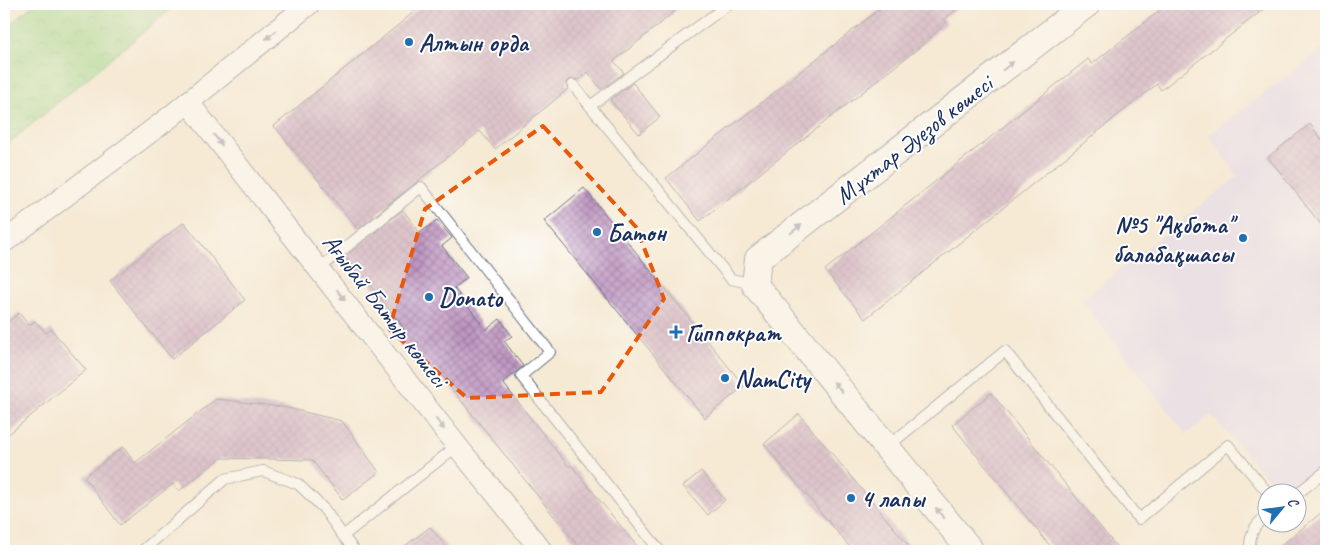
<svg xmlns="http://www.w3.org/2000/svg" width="1330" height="555" font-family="Caveat,sans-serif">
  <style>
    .built { fill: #ddd5f6 }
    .park { fill: url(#park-crowns); stroke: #5c8476 }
    .building { fill: url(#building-cross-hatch) }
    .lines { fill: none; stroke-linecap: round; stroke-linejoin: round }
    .service-casing { stroke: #677087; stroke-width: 12 }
    .minor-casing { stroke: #677087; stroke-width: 23 }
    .tertiary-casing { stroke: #677087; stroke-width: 28 }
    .service { stroke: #fff; stroke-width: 10 }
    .minor { stroke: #fff; stroke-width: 21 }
    .tertiary { stroke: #fff; stroke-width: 26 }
    .oneway { fill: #8d97ae }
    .marked { fill: none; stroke: #e8590c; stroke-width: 4; stroke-dasharray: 10 6; stroke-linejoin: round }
    .poi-dot { fill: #1f6fb2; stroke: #fff; stroke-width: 2 }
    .labels { text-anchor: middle; stroke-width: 4; stroke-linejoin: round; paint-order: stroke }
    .poi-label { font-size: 25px; font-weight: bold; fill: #1b2f5e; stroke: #fff; text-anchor: start }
    .street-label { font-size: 25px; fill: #1b2f5e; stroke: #fff }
  </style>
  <defs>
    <pattern id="park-crowns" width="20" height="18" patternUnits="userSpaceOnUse" patternTransform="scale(1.25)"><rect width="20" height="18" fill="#9cd98e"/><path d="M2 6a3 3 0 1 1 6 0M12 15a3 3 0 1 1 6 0" fill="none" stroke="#86bb7d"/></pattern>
    <pattern id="building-cross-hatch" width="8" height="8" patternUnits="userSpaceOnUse" patternTransform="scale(1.25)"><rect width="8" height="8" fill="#c097c1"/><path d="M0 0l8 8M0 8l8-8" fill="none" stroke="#9b7ca0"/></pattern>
  </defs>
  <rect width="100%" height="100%" fill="#fff"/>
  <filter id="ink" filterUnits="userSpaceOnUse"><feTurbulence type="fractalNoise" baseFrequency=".02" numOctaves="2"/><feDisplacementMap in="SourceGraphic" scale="10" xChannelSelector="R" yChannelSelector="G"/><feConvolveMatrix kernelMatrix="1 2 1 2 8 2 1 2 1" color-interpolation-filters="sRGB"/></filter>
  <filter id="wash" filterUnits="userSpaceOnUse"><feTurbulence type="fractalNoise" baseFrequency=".0096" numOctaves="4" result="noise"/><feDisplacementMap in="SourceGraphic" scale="20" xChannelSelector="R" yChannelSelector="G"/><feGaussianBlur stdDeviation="1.12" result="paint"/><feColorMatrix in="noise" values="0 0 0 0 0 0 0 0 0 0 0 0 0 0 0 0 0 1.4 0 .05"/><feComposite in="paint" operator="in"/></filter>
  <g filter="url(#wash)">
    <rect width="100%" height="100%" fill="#f5ead4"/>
    <path class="built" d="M1326,47v416l-39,29h-7l-69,-77 -25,19 -105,-134 157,-124 -30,-41z"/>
    <path class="park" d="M34,4h143l-173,143v-118z"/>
    <g id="blocks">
      <g class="building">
        <path d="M424,4h260l-70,57 10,12 -23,16 -13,-17 -10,8 -9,-1 -3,4 2,6 -73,60 -15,-18 -122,98 -84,-103z"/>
        <path d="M886,4h78l-20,15 3,3 -25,23 -222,176 -34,-43z"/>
        <path d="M1168,4h102l-109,86 -4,-6 -292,235 -40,-49 263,-211 4,5z"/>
        <path d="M633,83l27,34 -21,17 -29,-34z"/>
        <path d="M1310,124l16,21v86l-58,-74z"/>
        <path d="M584,188l160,198 -39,32 -161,-197z"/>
        <path d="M403,210l17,23 17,-13 15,18 -10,8 25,32 -13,10 32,42 14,-11 12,17 -8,5 19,25 -20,17 66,84 2,-2 70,86h-59l-147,-183 -8,7 -31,-40 8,-6 -35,-46 -3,2 -21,-28z"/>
        <path d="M184,222l61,78 -73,59 -62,-78z"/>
        <path d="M19,313l10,12 6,-4 11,12 5,-4 35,41 -82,68v-113z"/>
        <path d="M991,393l129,158h-66l-102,-126z"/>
        <path d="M216,399l67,8 59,14 37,51 -36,28 -31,-40 -91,-2 -42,33 -6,-7 -53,41 -36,-48 39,-30 12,16z"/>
        <path d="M799,414l114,137h-60l-89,-107z"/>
        <path d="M701,471l24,29 -17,15 -25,-29z"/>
        <path d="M1326,509v42h-52z"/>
        <path d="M430,527l20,24h-52z"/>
      </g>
    </g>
  </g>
  <g filter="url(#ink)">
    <use href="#blocks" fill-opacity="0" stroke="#677087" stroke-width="1"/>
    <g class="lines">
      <defs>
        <g id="service">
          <path d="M573,85l158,194 23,5"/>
          <path d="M590,106l139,-102"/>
          <path d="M320,268l101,-81 129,165 -29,24 139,175"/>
          <path d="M887,447l118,-96 134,168 89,-74 40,48"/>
          <path d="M1298,493l28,-22"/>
          <path d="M142,551l83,-72 38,-8 35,13 26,25 19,27"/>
          <path d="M355,551l-12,-15 114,-90"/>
          <path d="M1250,551c-1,-16 4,-27 18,-36"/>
        </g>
        <g id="minor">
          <path d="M188,102l269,344 85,105"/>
          <path d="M4,242l166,-125 139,-113"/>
        </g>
        <path id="tertiary" d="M971,551l-216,-266 3,-26 329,-255"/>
      </defs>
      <use href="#service" class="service-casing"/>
      <use href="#minor" class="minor-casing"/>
      <use href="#tertiary" class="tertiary-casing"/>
      <use href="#service" class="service"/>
      <use href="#minor" class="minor"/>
      <use href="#tertiary" class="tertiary"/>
    </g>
    <defs><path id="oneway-solid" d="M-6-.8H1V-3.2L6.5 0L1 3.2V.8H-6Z" transform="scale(1.25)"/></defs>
    <g class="oneway">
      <use href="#oneway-solid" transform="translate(271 35) rotate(141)"/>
      <use href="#oneway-solid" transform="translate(1008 66) rotate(-38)"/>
      <use href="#oneway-solid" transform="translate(218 140) rotate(52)"/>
      <use href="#oneway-solid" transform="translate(796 229) rotate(-38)"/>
      <use href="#oneway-solid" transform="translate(341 295) rotate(52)"/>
      <use href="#oneway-solid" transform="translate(838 387) rotate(-129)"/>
      <use href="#oneway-solid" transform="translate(440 424) rotate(52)"/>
      <use href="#oneway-solid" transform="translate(940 513) rotate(-129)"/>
    </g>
  </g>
  <path d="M0 0H1330V555H0ZM543,126l93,101 28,72 -63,93 -134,6 -78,-69 36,-120z" fill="#f5ead4" fill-opacity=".55" fill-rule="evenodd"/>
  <path class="marked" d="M543,126l93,101 28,72 -63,93 -134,6 -78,-69 36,-120z"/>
  <g class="poi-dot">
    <circle cx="409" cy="42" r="5"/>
    <circle cx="597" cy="232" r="5"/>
    <circle cx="1243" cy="238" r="5"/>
    <circle cx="429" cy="297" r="5"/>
    <path d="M673.5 324.5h5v5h5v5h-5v5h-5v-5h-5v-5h5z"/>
    <circle cx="725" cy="378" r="5"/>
    <circle cx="851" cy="498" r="5"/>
  </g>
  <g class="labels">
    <g class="poi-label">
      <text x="419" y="51">Алтын орда</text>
      <text x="1233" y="233" text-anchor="end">№5 "Ақбота"<tspan x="1233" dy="29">балабақшасы</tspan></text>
      <text x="607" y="241">Батон</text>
      <text x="439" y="306">Donato</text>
      <text x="686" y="341">Гиппократ</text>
      <text x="735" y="387">NamCity</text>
      <text x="861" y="507">4 лапы</text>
    </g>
    <g class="street-label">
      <text transform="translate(913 139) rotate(-38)" y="9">Мұхтар Әуезов көшесі</text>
      <text transform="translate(386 310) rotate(52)" y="9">Ағыбай Батыр көшесі</text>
    </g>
  </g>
  <rect width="1330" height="555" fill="none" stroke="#fff" stroke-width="20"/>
  <g transform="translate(1282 508) rotate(61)"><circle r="24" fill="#ffffff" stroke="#a4acbf"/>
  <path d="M0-4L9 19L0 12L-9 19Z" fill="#1f6fb2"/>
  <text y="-8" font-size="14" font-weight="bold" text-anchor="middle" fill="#1b2f5e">С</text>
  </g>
</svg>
